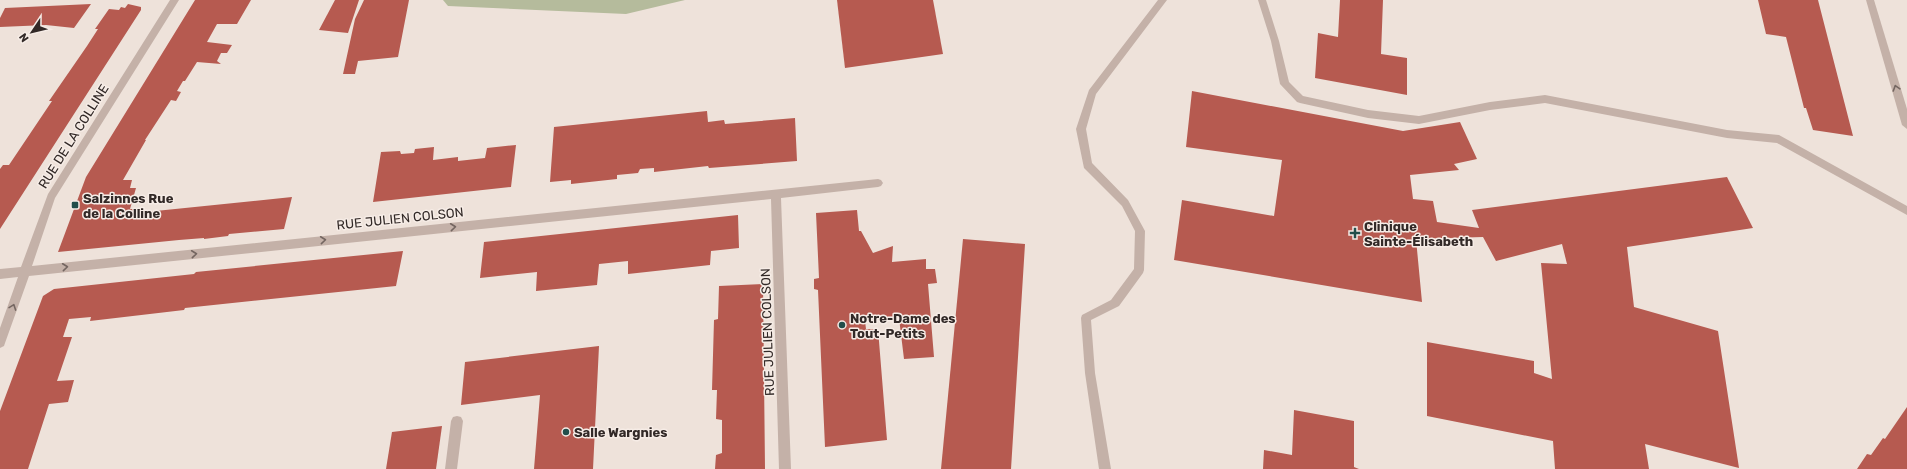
<svg xmlns="http://www.w3.org/2000/svg" width="1907" height="469" font-family="Rubik,sans-serif">
  <style>
    .green { fill: #b5bb9c }
    .building { fill: #b65a50 }
    .lines { fill: none; stroke-linecap: round; stroke-linejoin: round }
    .service { fill: #c4b1a8; fill-rule: evenodd }
    .minor { fill: #c4b1a8; fill-rule: evenodd }
    .oneway { stroke: #746661 }
    .poi-dot { fill: #224e4b; stroke: #f6ece6; stroke-width: 1.5 }
    .labels { text-anchor: middle; stroke-width: 3; stroke-linejoin: round; paint-order: stroke }
    .street-label { font-size: 13px; fill: #322927; stroke: #f6ece6 }
    .poi-label { font-size: 13px; font-weight: bold; fill: #322927; stroke: #f6ece6; text-anchor: start }
  </style>
  <rect width="100%" height="100%" fill="#eee2da"/>
  <path class="green" d="M443,0h242l-59,14 -178,-8z"/>
  <g class="building">
    <path d="M195,0h56l-14,24h-20l-10,18 25,3 -5,8h-6l-4,8 4,3 -24,-2 -12,19h-2l-6,10 4,1 -5,9 -5,-1 -26,40h1l-23,40h9l-2,8h6l-6,21h7l-1,4 156,-16 -8,32 -55,5 -1,2 -24,3v-1l-25,2 -121,12 28,-75z"/>
    <path d="M335,0h24l-11,33 -29,-3z"/>
    <path d="M364,0h45l-11,57 -40,4 -3,13h-12l12,-55z"/>
    <path d="M837,0h96l10,54 -98,14z"/>
    <path d="M1340,0h43l-2,54 26,4v37l-92,-17 3,-45 20,4z"/>
    <path d="M1758,0h60l35,136 -40,-6 -7,-22h-2l-18,-71 -20,-3z"/>
    <path d="M91,4l-17,24 -28,-3 -46,2v-9l5,-10z"/>
    <path d="M128,4l13,3v3l-141,219v-60l3,-4h6l43,-64h-3l38,-55 11,-17h-3l14,-20 10,1 2,-3 4,1z"/>
    <path d="M1192,91l211,40 57,-9 17,37 -23,5 5,6 -49,5 3,24 20,2 4,21 42,6 -7,-18 255,-33 26,51 -126,19 7,60 84,24 21,137 -94,-24 4,25h-94l-2,-28 -126,-25v-74l107,19v12l18,6 -11,-116 26,1 -5,-20 -66,17 -13,-24 -67,2 6,63 -248,-42 8,-60 92,16 8,-56 -96,-13z"/>
    <path d="M707,111l1,11 16,-2 1,4 70,-6 2,43 -88,7 -1,-2 -54,6v-4l-14,1 -2,4 -21,2v4l-46,5v-4l-21,2 4,-55z"/>
    <path d="M516,145l-5,42 -138,15 8,-50 19,-1 1,3 13,-1 1,-4 19,-2 -1,13 25,-3v4l27,-3 2,-10z"/>
    <path d="M857,210l2,21h2l12,22 20,-7 -1,16 34,-3v10h9l2,14 -9,1 6,73 -30,2 -5,-41 -34,3 1,8h12l9,111 -62,7 -7,-157 -4,-1v-10l5,-1 -3,-65z"/>
    <path d="M738,215l1,33 -28,3 -1,14 -82,9v-13l-29,3 -2,21 -61,6 1,-19 -57,6 4,-36z"/>
    <path d="M963,239l62,5 -14,225h-70z"/>
    <path d="M403,251l-7,35 -211,22 -1,2 -94,11 1,-4 -22,2 -6,18h9l-15,44 17,-1 -6,22 -19,2 -21,65h-28v-58l43,-115 11,-7 140,-15 2,-2z"/>
    <path d="M763,284l2,185h-50l1,-14 6,-2v-33l-6,-1 1,-29h-5l2,-70 4,-1 1,-33z"/>
    <path d="M599,346l-6,123h-59l6,-74 -79,10 4,-43z"/>
    <path d="M1907,407v62h-50l10,-15 4,1 12,-17 2,1z"/>
    <path d="M1294,410l60,11v46l5,2h-96l1,-19 28,5z"/>
    <path d="M442,426l-6,43h-50l6,-37z"/>
  </g>
  <g class="lines">
    <g class="service">
      <path d="M1158,0h9l-71,94 -10,35 6,34 36,37 17,31 -1,39 -1,3 -24,33 -28,14 4,53 16,96h-12l-14,-96 -4,-55 1,-3 29,-15 23,-31 1,-38 -13,-25 -38,-38 -8,-39 13,-39z"/>
      <path d="M1258,0h8l13,41 10,41 14,14 65,14 51,6 71,-14 55,-7 182,35 52,5 128,71v9l-130,-72 -50,-5 -182,-35 -55,7 -71,14 -51,-6 -68,-15 -3,-1 -17,-18 -9,-43z"/>
    </g>
    <g class="minor">
      <path d="M170,0h9l-124,198 -23,68 846,-87 3,1 2,3 -2,3 -3,1 -97,11 10,271h-12l-8,-270 -742,77 -24,67 -1,3 -4,2v-20l18,-51 -18,2v-10l21,-2 27,-73z"/>
      <path d="M1866,0h8l33,109v20l-5,-4z"/>
      <path d="M457,416l4,1 2,4 -6,48h-12l6,-48 2,-4z"/>
    </g>
  </g>
  <defs><path id="oneway-chevron" d="M-2-3.5L2.5 0L-2 3.5" fill="none" stroke-width="1.6" stroke-linecap="round" stroke-linejoin="round"/></defs>
  <g class="oneway">
    <use href="#oneway-chevron" transform="translate(1896 88) rotate(-107)"/>
    <use href="#oneway-chevron" transform="translate(453 227) rotate(-6)"/>
    <use href="#oneway-chevron" transform="translate(323 240) rotate(-6)"/>
    <use href="#oneway-chevron" transform="translate(194 254) rotate(-6)"/>
    <use href="#oneway-chevron" transform="translate(65 267) rotate(-6)"/>
    <use href="#oneway-chevron" transform="translate(13 307) rotate(-70)"/>
  </g>
  <g class="poi-dot">
    <rect x="71" y="201" width="8" height="8" rx="2"/>
    <path d="M1353 227h4v4h4v4h-4v4h-4v-4h-4v-4h4z"/>
    <circle cx="842" cy="325" r="4"/>
    <circle cx="566" cy="432" r="4"/>
  </g>
  <g class="labels">
    <g class="street-label">
      <text transform="translate(73 136) rotate(-58)" y="5">RUE DE LA COLLINE</text>
      <text transform="translate(400 218) rotate(-6)" y="5">RUE JULIEN COLSON</text>
      <text transform="translate(767 332) rotate(-92)" y="5">RUE JULIEN COLSON</text>
    </g>
    <g class="poi-label">
      <text x="83" y="203">Salzinnes Rue<tspan x="83" dy="15">de la Colline</tspan></text>
      <text x="1364" y="231">Clinique<tspan x="1364" dy="15">Sainte-Élisabeth</tspan></text>
      <text x="850" y="323">Notre-Dame des<tspan x="850" dy="15">Tout-Petits</tspan></text>
      <text x="574" y="437">Salle Wargnies</text>
    </g>
  </g>
  <g transform="translate(32 32) rotate(235)" stroke="#f6ece6" stroke-width="3" paint-order="stroke">
  <path d="M0-3L7 15L0 10L-7 15Z" fill="#322927"/>
  <text y="-6" font-size="11" font-weight="bold" text-anchor="middle" fill="#322927">N</text>
  </g>
</svg>
